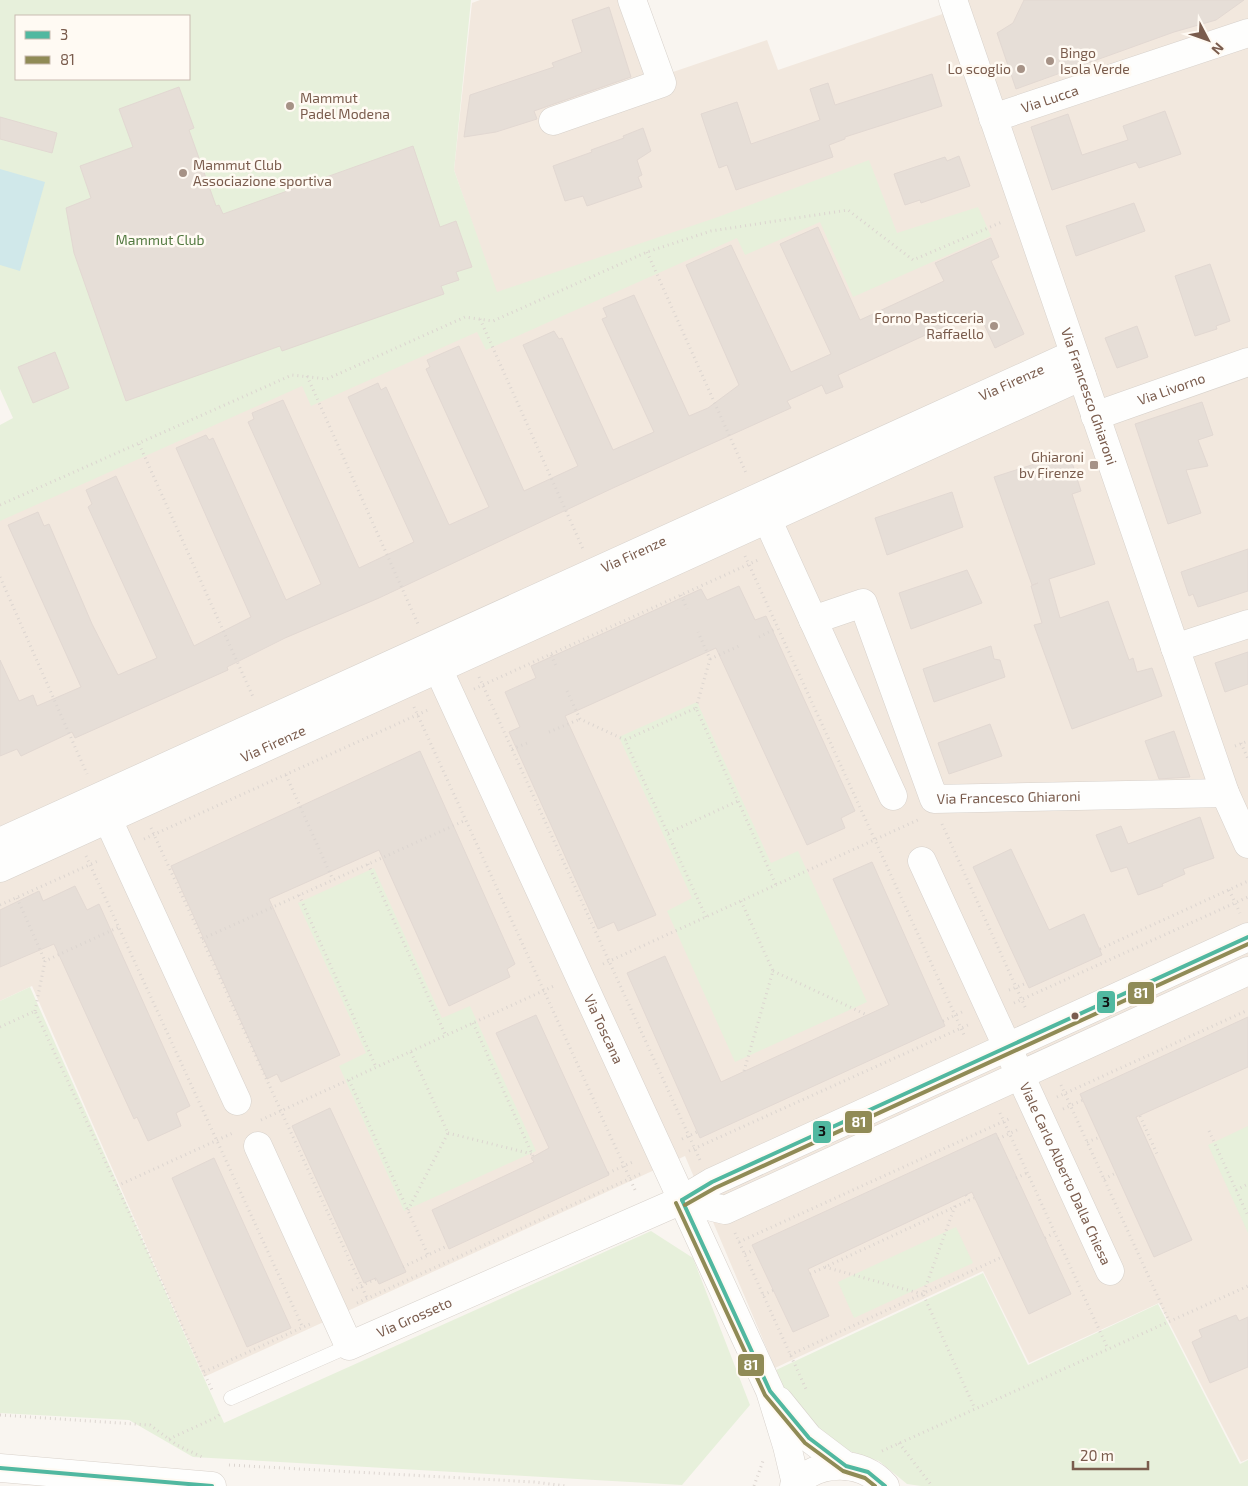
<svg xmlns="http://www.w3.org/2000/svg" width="1248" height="1486" font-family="'Exo 2',sans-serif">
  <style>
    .residential { fill: #f2e8de }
    .green { fill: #e7f0db; fill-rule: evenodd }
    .water { fill: #d0e8ea }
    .building { fill: #e6ded7; stroke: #e2d8d2 }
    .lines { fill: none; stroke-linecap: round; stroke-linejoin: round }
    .lane-casing { stroke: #d7d1cb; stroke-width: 15 }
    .street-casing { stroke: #d7d1cb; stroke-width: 29 }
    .secondary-casing { stroke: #d9d2cb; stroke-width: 29 }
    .path { stroke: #dcd5d0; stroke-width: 3; stroke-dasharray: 1 4; stroke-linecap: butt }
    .lane { stroke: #fefefd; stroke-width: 14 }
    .street { stroke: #fefefd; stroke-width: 28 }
    .secondary { stroke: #fefefd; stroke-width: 28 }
    .bus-1-casing { stroke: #fffaf3; stroke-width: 8 }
    .bus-2-casing { stroke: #fffaf3; stroke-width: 8 }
    .bus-1 { stroke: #51b8a0; stroke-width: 4 }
    .bus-2 { stroke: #908b56; stroke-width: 4 }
    .poi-dot { fill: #a69286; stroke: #fffaf3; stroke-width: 2 }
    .bus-dot { fill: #7a5c4d; stroke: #fffaf3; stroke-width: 2 }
    .labels { text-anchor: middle; stroke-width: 5; stroke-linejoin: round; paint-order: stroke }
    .poi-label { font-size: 14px; fill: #7a5c4d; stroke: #fffaf3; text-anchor: start }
    .street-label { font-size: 14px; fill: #7a5c4d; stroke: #fffaf3 }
    .park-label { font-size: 14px; fill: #537a41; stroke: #fffaf3 }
    .line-badge { stroke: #fffaf3; stroke-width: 2 }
    .badge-label { font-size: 14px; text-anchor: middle; font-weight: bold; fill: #fff }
    .pale-badge-label { font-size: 14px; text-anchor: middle; font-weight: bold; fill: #111 }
  </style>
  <rect width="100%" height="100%" fill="#f9f5f0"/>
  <path class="residential" d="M480,0h166l24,73 97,-33 11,30 188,-64 -1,-6h283v1459l-7,3 -82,-159 -130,60 -46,-92 -208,97 -90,-212 -481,221 -172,-391 -32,15v-535l496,-173 -42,-123 18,-167z"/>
  <g class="green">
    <path d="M0,0h471l-17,170 43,122 221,-75 151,-57 28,73 81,-26 13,29 -138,61 -33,-75 -75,33 -8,-17 -251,112 -9,-18 -166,74 -9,-20 -302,135v-96l13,-7 -13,-29zM16,16h173v63h-173z"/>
    <path d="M697,702l74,161 27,-12 69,151 -132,60 -68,-151 25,-13 -73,-161z"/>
    <path d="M374,868l68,150 28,-12 66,145 -132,60 -65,-145 27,-13 -68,-150z"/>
    <path d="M30,987l194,436 427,-192 42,27 57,147 -68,80 -489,-28 -64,-37 -129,-7v-412z"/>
    <path d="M1248,1126v107l-40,-88z"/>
    <path d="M956,1227l17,36 -119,55 -16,-36z"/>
    <path d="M983,1273l45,92 130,-61 82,160 8,-4v26h-327l-14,-2 -28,-23 -42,-14 -40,-29 -21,-48z"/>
  </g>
  <path class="water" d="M0,169l45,13 -25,89 -20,-6z"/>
  <g class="building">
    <path d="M1024,0h220l-28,20 -42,12 -158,57 -19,-56 16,-10z"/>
    <path d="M609,7l22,70 -97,34 3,8 -41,13 -32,5 6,-42 84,-28 -2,-4 30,-11 -10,-32z"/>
    <path d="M932,74l10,32 -97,31v2l-16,6 4,12 -97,33 -9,-25 -8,3 -18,-54 36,-12 14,42 69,-24 -10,-31 18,-6 7,22z"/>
    <path d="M179,87l15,41 -5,2 27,76 3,-1 4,9 190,-68 27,81 16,-6 16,46 -16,5 3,8 -18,6 3,8 -162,57 -2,-5 -154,55 -52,-148 -8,-45 25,-10 -11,-32 53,-19 -14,-38z"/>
    <path d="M1165,111l16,43 -42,14 -3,-6 -84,28 -21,-63 37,-13 14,41 46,-15 -5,-14z"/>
    <path d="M0,117l57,16 -5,20 -52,-14z"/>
    <path d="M643,128l8,23 -14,9 5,15 -4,2 4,10 -55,19 -4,-10 -18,5 -12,-35 39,-14 -1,-2 33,-12 -1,-2z"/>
    <path d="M959,156l11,30 -49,17 -1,-3 -15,5 -11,-31 51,-17 2,4z"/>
    <path d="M1134,203l11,28 -69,25 -10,-30z"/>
    <path d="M818,227l42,93 84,-39 -9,-18 56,-25 8,19 -8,4 33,73 -29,14 -17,-37 -140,64 5,12 -17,7 -4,-9 -35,16 4,7 -178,80 -234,110 -94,40 -58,29 1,3 -153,68 -3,-6 -51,24 -4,-7 -17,7v-96l19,41 14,-6 4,11 44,-19 -73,-162 30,-13 6,14 5,-2 43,100 26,51 39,-17 -69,-151 4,-3 -6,-14 30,-14 78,170 57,-29 -75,-169 30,-13 3,5 4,-2 73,162 35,-16 -73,-162 6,-3 -2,-6 31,-13 76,168 55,-26 -66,-145 30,-14 3,7 5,-3 63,138 40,-18 -63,-138 4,-2 -3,-7 32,-14 65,145 54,-25 -55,-121 31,-14 5,8 3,-1 51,112 41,-18 -52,-113 5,-2 -4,-9 31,-13 55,121 19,-8 31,-23 -53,-120 45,-20 60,127 40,-18 -51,-110z"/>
    <path d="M1210,264l20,57 -14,5 1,3 -22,7 -20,-60z"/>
    <path d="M1137,326l11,31 -31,11 -12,-30z"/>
    <path d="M55,352l14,36 -36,15 -15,-36z"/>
    <path d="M1202,402l11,33 -15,5 10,26 -22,4 15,43 -33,11 -33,-100z"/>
    <path d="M1069,453l12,38 -9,3 23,70 -46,15 11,39 48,-17 21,59 4,-2 4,14 15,-4 10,28 -90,33 -38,-104 8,-2 -11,-37 7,-3 -6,2 -38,-108z"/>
    <path d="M952,492l11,35 -76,28 -12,-37z"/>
    <path d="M1248,549v42l-50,16 -5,-13 -4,2 -8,-24z"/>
    <path d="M967,570l15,33 -71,26 -12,-36z"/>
    <path d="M739,586l16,34 11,-4 89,195 -14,7 4,10 -38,17 -91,-197 -151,68 91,199 -38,16 -4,-9 -16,7 -89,-197 11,-5 -15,-35 31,-14 -5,-12 124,-56 46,-21 6,11z"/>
    <path d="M991,646l3,13 6,1 5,17 -71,25 -11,-33z"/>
    <path d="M1248,652v32l-23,8 -10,-29z"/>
    <path d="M990,724l12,32 -53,18 -11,-31z"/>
    <path d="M1174,731l16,46 -31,2 -14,-38z"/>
    <path d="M420,751l95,213 -8,5 3,8 -61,29 -70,-156 -110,49 71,156 -59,27 -4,-8 -10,5 -96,-213z"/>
    <path d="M1200,817l14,41 -31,11 2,5 -23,10 1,2 -25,9 -11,-28 -16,5 -15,-37 25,-9 7,18z"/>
    <path d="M1011,849l38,81 35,-16 18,41 -73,33 -56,-121z"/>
    <path d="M872,862l73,164 -245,112 -73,-165 38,-17 56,126 168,-77 -56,-126z"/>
    <path d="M75,886l12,24 12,-6 91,202 -14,7 5,13 -33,15 -11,-24 -3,2 -80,-175 -54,23v-57l39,-19 4,10z"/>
    <path d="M536,1015l73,160 -160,74 -17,-39 102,-48 -3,-4 18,-10 -53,-115z"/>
    <path d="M1248,1017v50l-112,50 56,123 -38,17 -74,-163z"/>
    <path d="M330,1108l76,164 -27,12 -3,-6 -12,5 -72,-157z"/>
    <path d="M996,1133l75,161 -42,20 -57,-122 -164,77 21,47 -36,16 -41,-87z"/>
    <path d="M214,1158l77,170 -44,19 -75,-169z"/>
    <path d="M1236,1315l3,6 9,-4v50l-38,16 -18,-41 10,-5 -3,-7z"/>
  </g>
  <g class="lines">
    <defs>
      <path id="lane" d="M231,1398l118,-52"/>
      <g id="street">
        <path id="s1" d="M953,0l272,793 23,51"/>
        <path id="s2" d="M993,118l255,-85"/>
        <path d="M553,121l109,-38 -30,-83"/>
        <path id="s3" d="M1095,416l153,-54"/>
        <path d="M759,501l134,295"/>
        <path id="s4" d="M813,620l50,-17 71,196 291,-6"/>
        <path d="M1175,648l73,-24"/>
        <path id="s5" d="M430,651l340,740 17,55 9,38"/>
        <path d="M100,802l137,299"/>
        <path id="s6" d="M0,842l1074,-488"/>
        <path id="s7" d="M922,861l188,410"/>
        <path id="s8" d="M0,868l1082,-492"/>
        <path id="s9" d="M258,1146l91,200 333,-146 30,-18 536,-245"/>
        <path d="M682,1200l43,10 523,-239"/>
        <path d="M779,1401l30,37 37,28"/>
      </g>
      <g id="secondary">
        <path d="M0,1468l212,18"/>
        <path d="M794,1486c24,-27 68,-27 91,0"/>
      </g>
    </defs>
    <use href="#lane" class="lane-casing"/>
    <use href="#street" class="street-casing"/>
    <use href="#secondary" class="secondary-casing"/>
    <g class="path">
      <path d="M647,252l100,223"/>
      <path d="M480,319l103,230"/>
      <path d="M307,376l111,248"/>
      <path d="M139,444l115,255"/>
      <path d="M0,505l292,-130 35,4 138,-62 28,4 154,-69 64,-21 137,-21 65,50 89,-38"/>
      <path d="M745,556l220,481"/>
      <path d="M0,577l87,197"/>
      <path d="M681,595l6,14"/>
      <path d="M759,637l18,-9"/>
      <path d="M551,655l6,13"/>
      <path d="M710,659l29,-13"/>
      <path d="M479,677l221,483"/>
      <path d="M474,689l284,-129"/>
      <path d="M567,691l13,28 45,21"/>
      <path d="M414,707l222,485"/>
      <path d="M696,708l14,-49 -12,-27"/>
      <path d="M549,732l31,-13"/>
      <path d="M1241,743l7,16"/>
      <path d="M1235,746l13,-5"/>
      <path d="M512,749l18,-7"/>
      <path d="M286,775l47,105"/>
      <path d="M942,824l84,185"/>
      <path d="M151,828l216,470"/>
      <path d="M668,833l70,-32"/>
      <path d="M144,839l286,-130"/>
      <path d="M86,856l217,472"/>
      <path d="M368,864l78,172"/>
      <path d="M1229,890l11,23"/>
      <path d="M299,895l77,172"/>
      <path d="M17,898l28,63"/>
      <path d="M741,901l32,70 -29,100"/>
      <path d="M0,905l98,-44"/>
      <path d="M706,917l-81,-177 71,-32 80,177"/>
      <path d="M202,939l264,-119"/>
      <path d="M1100,949l148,-68"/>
      <path d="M603,964l317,-145"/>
      <path d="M773,971l94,44"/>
      <path d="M1009,990l18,-7"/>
      <path d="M1014,1003l234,-106"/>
      <path d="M35,1011l10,-50 74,-34"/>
      <path d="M943,1021l19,-9"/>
      <path d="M473,1023l60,133"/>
      <path d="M0,1027l35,-16 178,381"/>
      <path d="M411,1052l37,81"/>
      <path d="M349,1080l79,175"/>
      <path d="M1061,1085l108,236"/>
      <path d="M1057,1097l191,-87"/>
      <path d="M1063,1109l20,-9"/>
      <path d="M1000,1113l108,236"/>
      <path d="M1140,1116l17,38"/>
      <path d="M261,1120l295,-135"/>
      <path d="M1209,1131l39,85"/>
      <path d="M448,1133l84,21"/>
      <path d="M682,1139l15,-7"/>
      <path d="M998,1139l19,-9"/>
      <path d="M1087,1142l13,-5"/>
      <path d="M689,1151l279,-126"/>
      <path d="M608,1173l27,-12"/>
      <path d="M1016,1178l11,-5"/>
      <path d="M1104,1179l12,-6"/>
      <path d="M117,1186l118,-54"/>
      <path d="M1236,1190l12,-6"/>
      <path d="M966,1195l3,5"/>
      <path d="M955,1206l-32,88 52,115"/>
      <path d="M408,1210l40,-77"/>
      <path d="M735,1233l71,156"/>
      <path d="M1045,1238l9,-5"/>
      <path d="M739,1242l272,-124"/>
      <path d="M745,1254l9,-4"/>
      <path d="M403,1267l44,-21"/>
      <path d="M825,1267l97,27"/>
      <path d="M810,1274l164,-76"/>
      <path d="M352,1290l24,-11"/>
      <path d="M763,1295l11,-5"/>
      <path d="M357,1303l285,-130"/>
      <path d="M790,1355l212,-98"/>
      <path d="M204,1372l106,-48"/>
      <path d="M0,1415l150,10 27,20 27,13"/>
      <path d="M169,1439l48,-22 4,-4"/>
      <path d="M899,1443l33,43"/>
      <path d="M882,1451l366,-165"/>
      <path d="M229,1465l305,17 32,4"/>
      <path d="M754,1486l9,-25"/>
    </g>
    <use href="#lane" class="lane"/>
    <use href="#street" class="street"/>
    <use href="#secondary" class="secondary"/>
    <defs>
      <g id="bus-1">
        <path d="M682,1200l30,-18 536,-245"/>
        <path d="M682,1200l88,191 39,47 37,28 22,6 17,14"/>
        <path d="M0,1468l212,18"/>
      </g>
      <g id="bus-2">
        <path d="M676,1203l89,192 40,48 38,28 22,7 10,8"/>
        <path d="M685,1205l30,-17 533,-244"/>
      </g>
    </defs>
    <use href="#bus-1" class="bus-1-casing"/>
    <use href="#bus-2" class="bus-2-casing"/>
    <use href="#bus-1" class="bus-1"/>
    <use href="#bus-2" class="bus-2"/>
  </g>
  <g class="poi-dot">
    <circle cx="1050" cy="61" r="5"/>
    <circle cx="1021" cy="69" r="5"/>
    <circle cx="290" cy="106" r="5"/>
    <circle cx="183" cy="173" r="5"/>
    <circle cx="994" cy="326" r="5"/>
    <rect x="1089" y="460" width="10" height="10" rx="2.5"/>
  </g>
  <circle class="bus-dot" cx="1075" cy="1016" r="4.5"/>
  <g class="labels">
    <g class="poi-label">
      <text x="1060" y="58">Bingo<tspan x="1060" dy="16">Isola Verde</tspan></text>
      <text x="1011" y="74" text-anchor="end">Lo scoglio</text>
      <text x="300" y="103">Mammut<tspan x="300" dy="16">Padel Modena</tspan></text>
      <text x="193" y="170">Mammut Club<tspan x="193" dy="16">Associazione sportiva</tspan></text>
      <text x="984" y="323" text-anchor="end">Forno Pasticceria<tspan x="984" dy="16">Raffaello</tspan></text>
      <text x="1084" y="462" text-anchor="end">Ghiaroni<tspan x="1084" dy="16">bv Firenze</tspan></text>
    </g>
    <g class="street-label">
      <text dy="5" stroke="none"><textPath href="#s2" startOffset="60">Via Lucca</textPath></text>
      <text dy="5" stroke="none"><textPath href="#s6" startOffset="1111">Via Firenze</textPath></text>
      <text dy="5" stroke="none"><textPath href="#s3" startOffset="81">Via Livorno</textPath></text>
      <text dy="5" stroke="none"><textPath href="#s1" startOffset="419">Via Francesco Ghiaroni</textPath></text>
      <text dy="5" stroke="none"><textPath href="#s6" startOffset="696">Via Firenze</textPath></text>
      <text dy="5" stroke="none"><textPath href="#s8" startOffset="300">Via Firenze</textPath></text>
      <text dy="5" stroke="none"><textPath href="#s4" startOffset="336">Via Francesco Ghiaroni</textPath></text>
      <text dy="5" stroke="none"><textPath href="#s5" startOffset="416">Via Toscana</textPath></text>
      <text dy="5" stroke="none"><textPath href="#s7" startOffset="344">Viale Carlo Alberto Dalla Chiesa</textPath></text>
      <text dy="5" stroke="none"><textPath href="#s9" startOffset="291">Via Grosseto</textPath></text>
    </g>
    <g class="park-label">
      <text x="160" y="245">Mammut Club</text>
    </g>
  </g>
  <g class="line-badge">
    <rect x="1127" y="981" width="28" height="24" rx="5" fill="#908b56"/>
    <rect x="1096" y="990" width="20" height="24" rx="5" fill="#51b8a0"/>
    <rect x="844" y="1110" width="29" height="24" rx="5" fill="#908b56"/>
    <rect x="812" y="1120" width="20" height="24" rx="5" fill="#51b8a0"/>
    <rect x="737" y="1353" width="28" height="24" rx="5" fill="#908b56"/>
  </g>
  <g class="badge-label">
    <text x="1141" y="998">81</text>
    <text x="859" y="1127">81</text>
    <text x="751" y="1370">81</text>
  </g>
  <g class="pale-badge-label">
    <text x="1106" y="1007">3</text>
    <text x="822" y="1136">3</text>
  </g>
  <rect x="15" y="15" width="175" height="65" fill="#fffaf3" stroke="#cabbb1"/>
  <rect x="25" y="31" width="25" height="8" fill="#51b8a0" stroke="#cabbb1"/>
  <text x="60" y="40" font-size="15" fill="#7a5c4d">3</text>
  <rect x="25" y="56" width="25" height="8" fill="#908b56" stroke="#cabbb1"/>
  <text x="60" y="65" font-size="15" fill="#7a5c4d">81</text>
  <g transform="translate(1208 40) rotate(131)" stroke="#fffaf3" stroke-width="4" paint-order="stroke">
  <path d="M0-4L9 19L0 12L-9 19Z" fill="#7a5c4d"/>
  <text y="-8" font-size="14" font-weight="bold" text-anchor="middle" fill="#7a5c4d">N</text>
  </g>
  <path d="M1073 1461v8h75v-8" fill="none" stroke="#7a5c4d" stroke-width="2.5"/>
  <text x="1080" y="1461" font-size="15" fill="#7a5c4d" stroke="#fffaf3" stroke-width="4" paint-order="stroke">20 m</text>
</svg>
